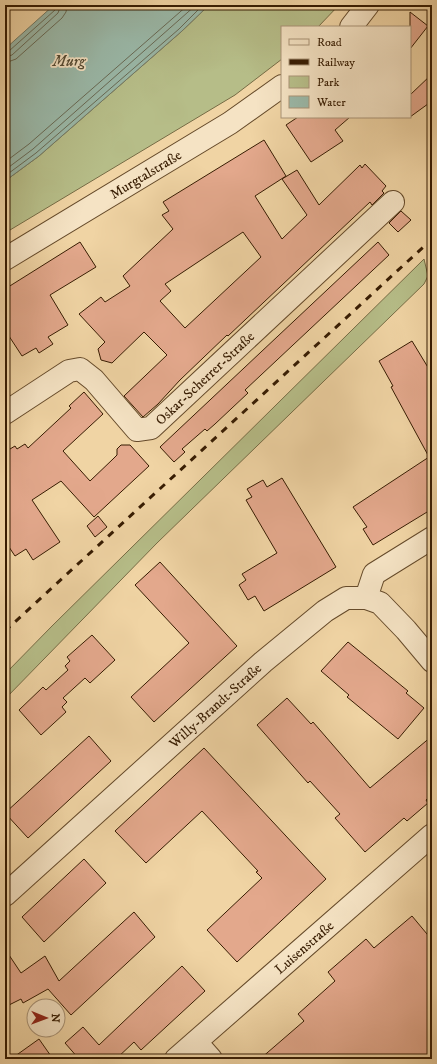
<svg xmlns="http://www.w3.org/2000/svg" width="437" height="1064" font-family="'IM FELL DW Pica',serif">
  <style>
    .green { fill: #b6bd88; stroke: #766c45 }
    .water { fill: #9ab8a8; stroke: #727a66 }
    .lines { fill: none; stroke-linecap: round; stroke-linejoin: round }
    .shore { stroke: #686a55; stroke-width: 1 }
    .building { fill: #e3a88c; stroke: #371c02; fill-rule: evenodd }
    .minor-casing { stroke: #654a2a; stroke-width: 24 }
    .minor { stroke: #f5e3c4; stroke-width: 22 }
    .rail { stroke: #371c02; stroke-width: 3; stroke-dasharray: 7 7; stroke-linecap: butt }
    .labels { text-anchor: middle; stroke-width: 3.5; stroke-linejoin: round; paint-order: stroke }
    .street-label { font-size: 14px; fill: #371c02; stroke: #f5e3c4 }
    .water-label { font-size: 15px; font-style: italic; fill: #554b34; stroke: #f5e3c4 }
  </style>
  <rect width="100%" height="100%" fill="#f0d4a4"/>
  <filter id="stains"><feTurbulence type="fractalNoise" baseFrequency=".005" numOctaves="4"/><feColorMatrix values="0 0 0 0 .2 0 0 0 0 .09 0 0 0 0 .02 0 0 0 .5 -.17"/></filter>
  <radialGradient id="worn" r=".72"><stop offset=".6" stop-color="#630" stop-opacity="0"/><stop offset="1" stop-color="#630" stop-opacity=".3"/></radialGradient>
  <g class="green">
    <path d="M209,5h130l-21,22h-36v32l-47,36 -230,138v-52l34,-25 143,-125z"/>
    <path d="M424,259l4,17 -4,8 -267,259 -152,156v-25l47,-48z"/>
  </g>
  <path class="water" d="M54,5h155l-27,26 -143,125 -34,25v-132z"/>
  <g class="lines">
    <g class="shore">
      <path d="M5,52l4,-1 46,-41 1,-5"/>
      <path d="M5,57l7,-2 46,-42 3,-8"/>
      <path d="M5,63l11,-4 46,-41 4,-6 1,-7"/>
      <path d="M5,162l24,-18 159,-139"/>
      <path d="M5,170l28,-21 163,-144"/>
      <path d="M5,176l31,-23 143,-124 24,-24"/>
    </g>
  </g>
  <g class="building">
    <path d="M410,12l18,14 -18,23z"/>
    <path d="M432,74v27l-22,16v-22z"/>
    <path d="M298,117h52l-15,13 8,11 -32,21 -25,-37z"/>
    <path d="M264,140l22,36 -31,20 27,43 25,-24 -25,-36 15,-9 22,35 41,-40 2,3 3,-4 21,22 -4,5 2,2 -12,12 -2,-3 -142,134 -1,-1 -47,45 -22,24 -15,13 -19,-21 43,-41 -23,-23 -32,31 -11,-3 -3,-11 7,-7 -26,-28 22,-17 4,5 25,-16 -7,-10 50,-47 -11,-14 7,-4 -6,-9zM243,232l18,25 -76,71 -25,-27 11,-10 -6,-7z"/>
    <path d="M401,211l10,9 -13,12 -9,-9z"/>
    <path d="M80,242l16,25 -46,28 18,30 -20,12 5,7 -14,9 -3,-5 -14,8 -17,-26v-41z"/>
    <path d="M378,242l11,13 -144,135 3,3 -33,31 -8,7 -2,-2 -23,20 3,3 -11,10 -14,-15z"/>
    <path d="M412,341l20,33v135l-59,36 -10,-16 4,-2 -14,-20 76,-50 -38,-70 2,-1 -14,-25z"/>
    <path d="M84,392l19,22 -40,37 27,30 23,-22 4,-4v-6l4,-4h9l19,21 -55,51 -33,-36 -29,19 28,42 -27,18 -7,-11 -11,7 -10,-15v-89l10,-6 2,3 8,-5 3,4 43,-40 -2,-2z"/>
    <path d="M282,478l54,89 -72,44 -9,-15 -7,4 -9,-15 7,-5 -4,-6 35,-21 -31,-53 6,-3 -5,-8 16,-9 4,7z"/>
    <path d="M98,516l9,11 -12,10 -8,-11z"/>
    <path d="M160,562l77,84 -83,76 -23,-25 58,-54 -54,-58z"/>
    <path d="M92,635l23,25 -25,23 -5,-5 -22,20 4,4 -5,5 4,5 -25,23 -22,-25 24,-23 3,3 22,-20 -3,-4 5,-5 -3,-4z"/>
    <path d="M348,642l60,49 -2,2 18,15 -26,31 -51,-42 2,-2 -28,-24z"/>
    <path d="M287,698l24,26 2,-2 57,66 62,-52v58l-6,6 2,3 -21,18 -3,-3 -39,34 -30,-34 5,-4 -30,-33 -2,2 -51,-58z"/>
    <path d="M89,736l22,25 -83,77 -23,-25z"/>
    <path d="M204,748l122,131 -89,83 -30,-32 55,-52 -6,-6 2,-1 -56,-60 -56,52 -31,-32z"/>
    <path d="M84,859l22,24 -62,59 -22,-25z"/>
    <path d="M134,912l21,25 -84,78 -23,-26 -25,14 -2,-4 -16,8v-58l16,24 24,-17 14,25z"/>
    <path d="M412,916l20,24v119h-172l44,-38 -6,-7 37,-33 -7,-9 38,-33 8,9z"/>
    <path d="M182,966l23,25 -64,59 -7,-8 -18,17h-37l-14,-16 18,-16 16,18z"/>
    <path d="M39,1039l14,20h-42z"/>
  </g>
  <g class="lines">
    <defs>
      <g id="minor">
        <path d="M351,27l17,-22"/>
        <path id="s1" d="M5,259l225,-136 52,-37"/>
        <path id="s2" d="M5,413l64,-42 11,-2 14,11 43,50 14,-2 242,-226"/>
        <path d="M366,598l8,-24 58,-36"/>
        <path id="s3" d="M5,895l258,-233 62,-51 21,-13h20l14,5 26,27 26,31"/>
        <path d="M196,1042l15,17"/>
        <path id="s4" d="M176,1059l256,-224"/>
      </g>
    </defs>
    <use href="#minor" class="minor-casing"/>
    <use href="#minor" class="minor"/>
    <path class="rail" d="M5,631l427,-392"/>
  </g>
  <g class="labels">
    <g class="street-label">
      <text dy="5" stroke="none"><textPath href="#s1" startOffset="164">Murgtalstraße</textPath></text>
      <text dy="5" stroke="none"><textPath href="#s2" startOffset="259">Oskar-Scherrer-Straße</textPath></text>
      <text dy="5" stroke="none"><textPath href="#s3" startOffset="283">Willy-Brandt-Straße</textPath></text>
      <text dy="5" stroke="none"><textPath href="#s4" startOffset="170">Luisenstraße</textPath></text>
    </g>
    <g class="water-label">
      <text x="69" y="66">Murg</text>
    </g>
  </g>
  <rect width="437" height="1064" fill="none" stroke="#f0d4a4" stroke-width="20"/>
  <rect x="6" y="6" width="425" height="1052" fill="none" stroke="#371c02" stroke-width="2"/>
  <rect x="10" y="10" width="417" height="1044" fill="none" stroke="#371c02"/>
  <rect x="281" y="26" width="130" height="92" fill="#f5e3c4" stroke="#a99376"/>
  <rect x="289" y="39" width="20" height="6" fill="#f5e3c4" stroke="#a99376"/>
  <text x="317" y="46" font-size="12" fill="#371c02">Road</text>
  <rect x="289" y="59" width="20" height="6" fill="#371c02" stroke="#a99376"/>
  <text x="317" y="66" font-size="12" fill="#371c02">Railway</text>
  <rect x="289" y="76" width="20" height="12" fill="#b6bd88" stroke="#a99376"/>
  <text x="317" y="86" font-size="12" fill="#371c02">Park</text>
  <rect x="289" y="96" width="20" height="12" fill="#9ab8a8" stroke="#a99376"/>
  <text x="317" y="106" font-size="12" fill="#371c02">Water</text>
  <g transform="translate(46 1018) rotate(91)"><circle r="19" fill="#f5e3c4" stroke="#a99376"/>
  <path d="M0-3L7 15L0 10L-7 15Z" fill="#8f2418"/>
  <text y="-6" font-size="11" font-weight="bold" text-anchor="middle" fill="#371c02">N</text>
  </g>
  <rect width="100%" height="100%" filter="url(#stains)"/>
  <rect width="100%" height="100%" fill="url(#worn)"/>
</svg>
